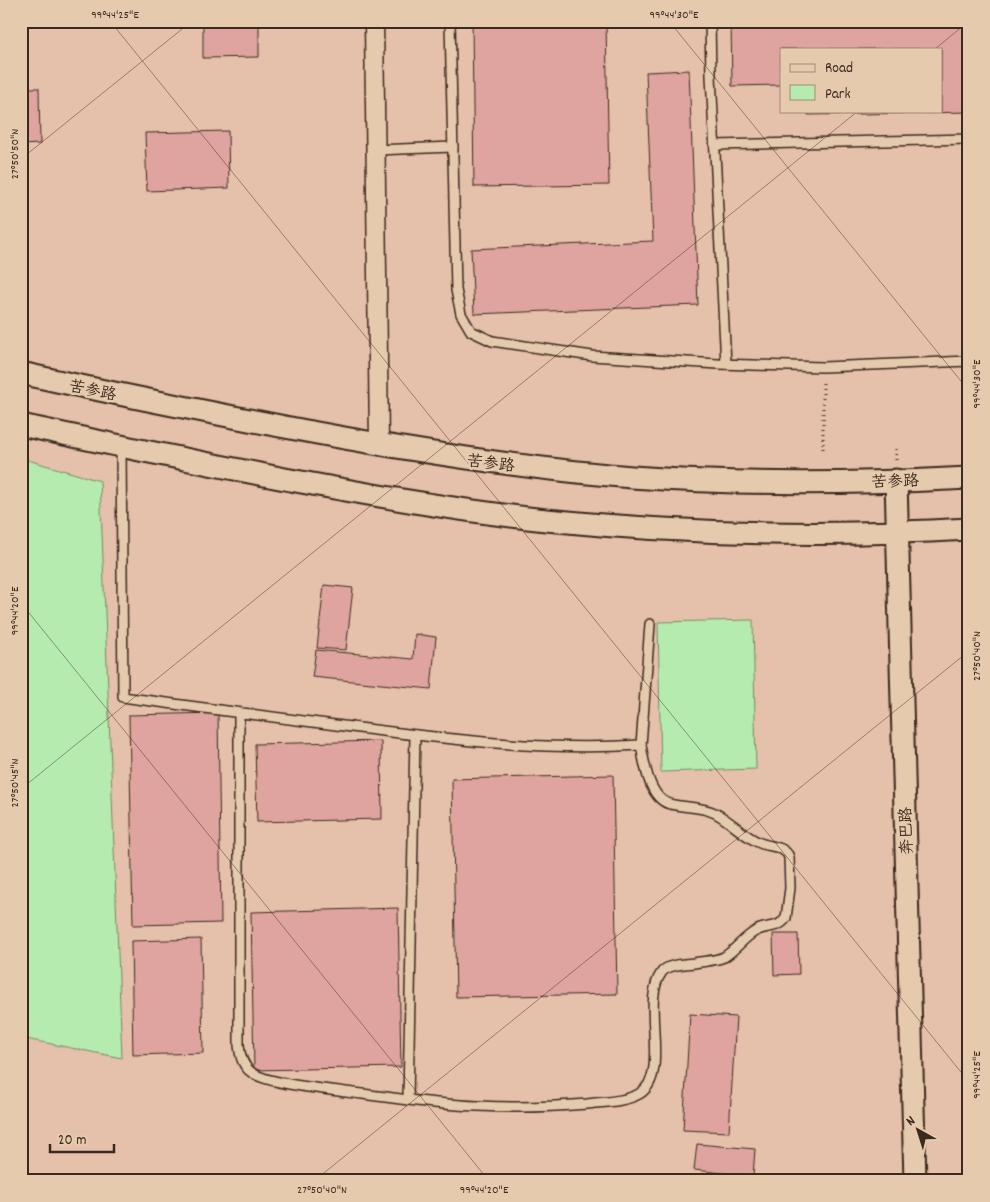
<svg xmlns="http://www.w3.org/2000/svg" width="990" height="1202" font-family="Dekko,'LXGW WenKai TC',sans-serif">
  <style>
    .green { fill: #b5ebae; stroke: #788a66 }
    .building { fill: #dfa49f; stroke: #3b2a1e }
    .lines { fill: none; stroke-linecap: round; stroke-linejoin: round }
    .service-casing { stroke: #3b2a1e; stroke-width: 12 }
    .minor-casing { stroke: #3b2a1e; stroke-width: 21 }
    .tertiary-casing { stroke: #3b2a1e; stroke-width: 25 }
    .path { stroke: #3b2a1e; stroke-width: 3; stroke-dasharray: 1 4; stroke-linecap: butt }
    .service { stroke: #e6caad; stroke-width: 9 }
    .minor { stroke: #e6caad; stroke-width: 18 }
    .tertiary { stroke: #e6caad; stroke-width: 21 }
    .ticks { fill: none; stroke: #3b2a1e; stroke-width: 1; stroke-opacity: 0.45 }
    .labels { text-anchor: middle; stroke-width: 5; stroke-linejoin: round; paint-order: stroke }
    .street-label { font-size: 16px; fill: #3b2a1e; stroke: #e6caad }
    .neatline { fill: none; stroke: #3b2a1e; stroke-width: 2 }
    .ticks-label { font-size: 12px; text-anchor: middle; fill: #3b2a1e }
  </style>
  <rect width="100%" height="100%" fill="#e5c0aa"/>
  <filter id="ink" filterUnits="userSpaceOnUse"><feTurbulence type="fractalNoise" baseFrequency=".02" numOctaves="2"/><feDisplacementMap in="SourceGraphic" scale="10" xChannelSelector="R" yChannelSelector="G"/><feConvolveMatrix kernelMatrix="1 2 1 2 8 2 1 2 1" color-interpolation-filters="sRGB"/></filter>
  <g filter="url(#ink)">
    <g class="green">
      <path d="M21,458l79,23 22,577 -101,-20z"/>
      <path d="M753,620l3,149 -95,3 -3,-150z"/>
    </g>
    <g class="building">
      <path d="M203,21h56v36l-56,1z"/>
      <path d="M472,21h134l3,164 -135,2z"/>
      <path d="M731,21h238v91l-161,3v-4h133v-62h-160v36l-49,1z"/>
      <path d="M689,70l9,235 -224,9 -3,-65 182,-8 -7,-169z"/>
      <path d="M21,88h18l1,56 -19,1z"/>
      <path d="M228,131l1,57 -82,3 -2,-58z"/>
      <path d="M324,585l29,3 -7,62 -29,-2z"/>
      <path d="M415,634l21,3 -5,52 -119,-12 4,-27 97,9z"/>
      <path d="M218,713l3,210 -88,2 -4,-210z"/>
      <path d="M381,741l1,78 -125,3 -2,-78z"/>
      <path d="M613,775l4,219 -161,3 -4,-218z"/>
      <path d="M398,908l3,159 -147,3 -3,-158z"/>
      <path d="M773,934h25l1,40 -25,1z"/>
      <path d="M201,939l2,114 -70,2 -2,-114z"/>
      <path d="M690,1014l46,3 -7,115 -46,-2z"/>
      <path d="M697,1144l58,5 -2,27 -59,-6z"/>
    </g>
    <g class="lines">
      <defs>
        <g id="service">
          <path d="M450,21l6,269 5,24 10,17 21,10 100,15 126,8 105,3 146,-6"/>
          <path d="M710,21l1,55 15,288"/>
          <path d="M715,145l254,-6"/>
          <path d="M375,150l78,-3"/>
          <path d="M121,447l2,250c78,11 157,21 236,31 94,12 187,23 282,17 3,17 8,54 29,59 15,4 31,2 45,9 16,8 28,23 45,30 10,4 25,3 29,14l1,31 -4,30c-7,11 -20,7 -30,13 -12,6 -20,19 -32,26 -9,4 -20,4 -30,6 -9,1 -26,1 -32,9 -23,29 10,103 -23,122 -15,8 -36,8 -52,10 -36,3 -73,4 -109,2 -44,-1 -88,-9 -132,-14 -21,-3 -79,-8 -95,-20 -9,-7 -11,-17 -12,-27v-332"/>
          <path d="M641,745l9,-121"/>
          <path d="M408,1100l7,-365"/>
        </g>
        <path id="minor" d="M374,21l5,423"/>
        <g id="tertiary">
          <path d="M21,373c88,20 176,37 264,54 115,22 231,41 347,50 112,8 225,7 337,1"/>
          <path d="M21,425c88,19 176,37 264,54 87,16 174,32 261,41 140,14 282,17 423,9"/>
          <path d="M896,480l19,701"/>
        </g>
      </defs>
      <use href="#service" class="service-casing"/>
      <use href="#minor" class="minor-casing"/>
      <use href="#tertiary" class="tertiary-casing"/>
      <g class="path">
        <path d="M823,449v-68"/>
        <path d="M896,460v-13"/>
      </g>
      <use href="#service" class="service"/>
      <use href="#minor" class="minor"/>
      <use href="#tertiary" class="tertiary"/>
    </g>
  </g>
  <path class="ticks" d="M110,21l859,1061M669,21l300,370M935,49l34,-28M21,159l171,-138M21,603l468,578M21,789l837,-678M314,1181l655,-530"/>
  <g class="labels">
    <g class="street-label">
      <text transform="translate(93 389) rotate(12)" y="6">苦参路</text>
      <text transform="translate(491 462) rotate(7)" y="6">苦参路</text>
      <text transform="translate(895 480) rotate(-2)" y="6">苦参路</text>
      <text transform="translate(905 831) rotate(-92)" y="6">奔巴路</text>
    </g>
  </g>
  <rect width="990" height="1202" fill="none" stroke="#e6caad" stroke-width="55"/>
  <rect x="780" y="48" width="162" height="65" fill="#e6caad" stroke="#a28a74"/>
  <rect x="790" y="64" width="25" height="8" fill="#e6caad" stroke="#a28a74"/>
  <text x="825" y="72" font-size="15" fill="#3b2a1e">Road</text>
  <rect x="790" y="85" width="25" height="15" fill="#b5ebae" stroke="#a28a74"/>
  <text x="825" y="98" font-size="15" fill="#3b2a1e">Park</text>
  <g transform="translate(918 1130) rotate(321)" stroke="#e6caad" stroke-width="4" paint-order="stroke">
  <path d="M0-4L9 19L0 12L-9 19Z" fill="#3b2a1e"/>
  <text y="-8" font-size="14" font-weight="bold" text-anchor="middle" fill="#3b2a1e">N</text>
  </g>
  <path d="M50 1144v8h64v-8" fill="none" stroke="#3b2a1e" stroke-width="2.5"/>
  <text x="58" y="1144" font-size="15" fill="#3b2a1e" stroke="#e6caad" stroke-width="4" paint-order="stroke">20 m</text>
  <rect x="28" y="28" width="934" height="1146" class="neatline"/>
  <g class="ticks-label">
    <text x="115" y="18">99°44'25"E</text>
    <text x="674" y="18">99°44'30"E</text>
    <text transform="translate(14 154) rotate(-90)" y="4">27°50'50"N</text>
    <text transform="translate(976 384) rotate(-90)" y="4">99°44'30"E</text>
    <text transform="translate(14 611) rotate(-90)" y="4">99°44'20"E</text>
    <text transform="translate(976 656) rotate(-90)" y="4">27°50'40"N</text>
    <text transform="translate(14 783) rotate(-90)" y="4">27°50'45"N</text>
    <text transform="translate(976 1075) rotate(-90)" y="4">99°44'25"E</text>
    <text x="322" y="1193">27°50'40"N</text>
    <text x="484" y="1193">99°44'20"E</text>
  </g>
</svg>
